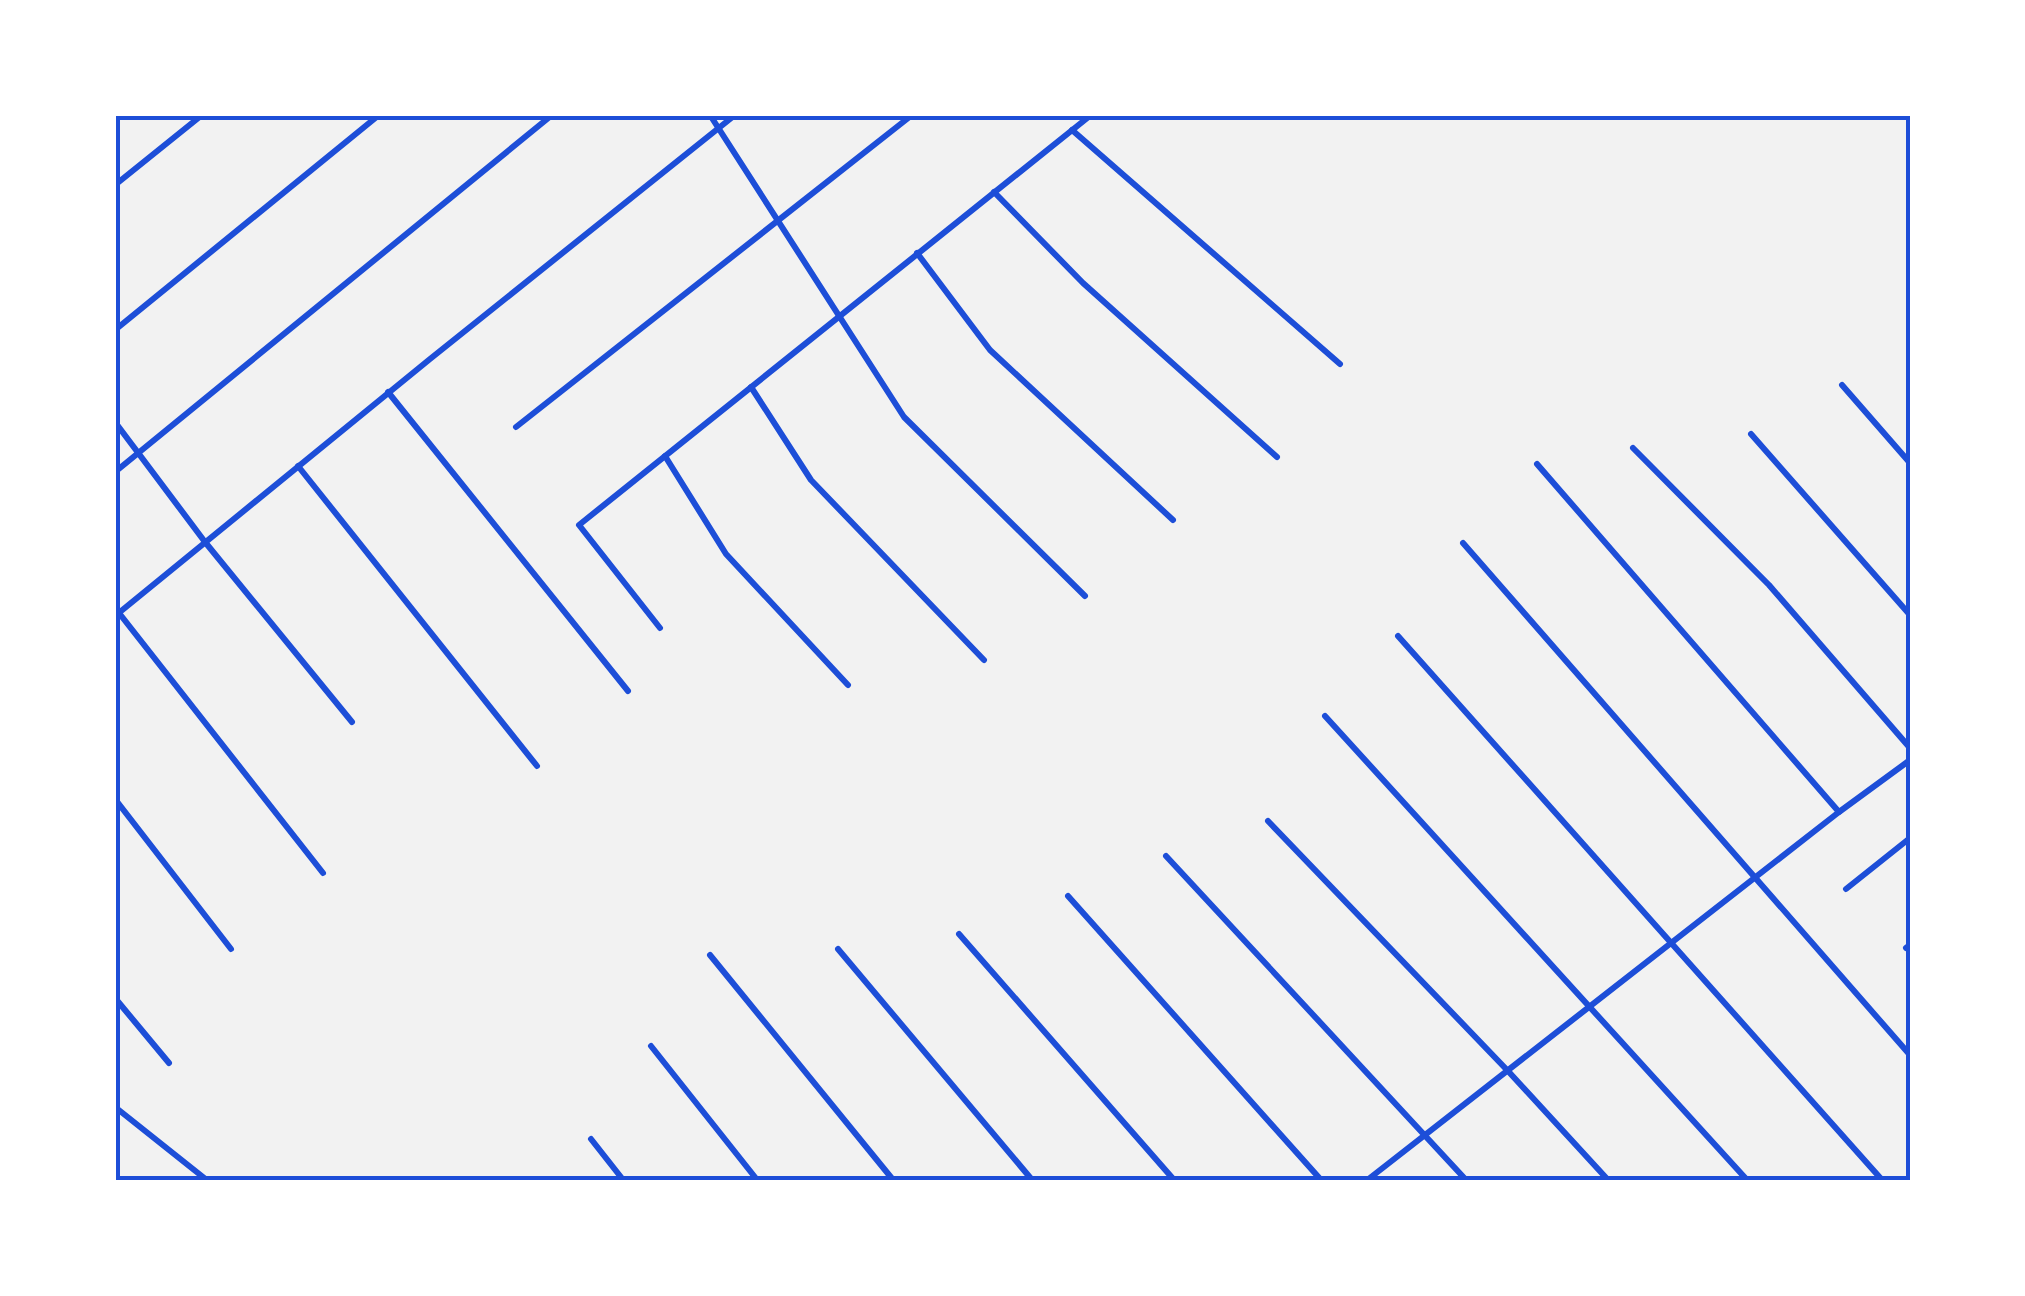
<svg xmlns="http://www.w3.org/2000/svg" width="2025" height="1296" font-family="'Alegreya Sans',sans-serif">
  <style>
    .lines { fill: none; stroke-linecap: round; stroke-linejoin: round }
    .minor { stroke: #1d4ed8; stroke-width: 6 }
    .neatline { fill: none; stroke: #1d4ed8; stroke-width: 4 }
  </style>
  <rect width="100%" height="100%" fill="#f2f2f2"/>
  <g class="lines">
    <g class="minor">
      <path d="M710,115l194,302 181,179"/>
      <path d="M1072,130l268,234"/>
      <path d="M115,185l87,-70"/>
      <path d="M994,192l89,91 194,174"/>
      <path d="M917,253l73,97 183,170"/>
      <path d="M115,330l264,-215"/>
      <path d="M1842,385l68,78"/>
      <path d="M751,387l60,93 173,180"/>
      <path d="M388,392l240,299"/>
      <path d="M115,422l90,120 147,180"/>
      <path d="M516,427l396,-312"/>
      <path d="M1751,434l159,181"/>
      <path d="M1633,448l136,137 141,163"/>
      <path d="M665,456l61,98 122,131"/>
      <path d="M298,466l239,300"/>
      <path d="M115,472l437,-357"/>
      <path d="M1463,543l447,512"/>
      <path d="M119,613l204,260"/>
      <path d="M115,616l315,-257 305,-244"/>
      <path d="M660,628l-81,-103 512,-410"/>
      <path d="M1398,636l485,545"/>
      <path d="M1325,716l423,465"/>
      <path d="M115,799l116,150"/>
      <path d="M1839,812l71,-52"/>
      <path d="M1268,821l240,250 101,110"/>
      <path d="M1166,856l301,325"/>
      <path d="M1846,889l64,-51"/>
      <path d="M1068,896l254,285"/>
      <path d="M959,934l216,247"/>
      <path d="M1906,948l4,-3"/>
      <path d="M838,949l195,232"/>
      <path d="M710,955l184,226"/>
      <path d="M115,998l54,65"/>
      <path d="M651,1046l107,135"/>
      <path d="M115,1107l93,74"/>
      <path d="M591,1139l33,42"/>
      <path d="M1366,1181l473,-369 -302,-348"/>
    </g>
  </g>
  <rect width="2025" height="1296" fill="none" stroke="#ffffff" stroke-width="235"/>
  <rect x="118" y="118" width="1790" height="1060" class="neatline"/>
</svg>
